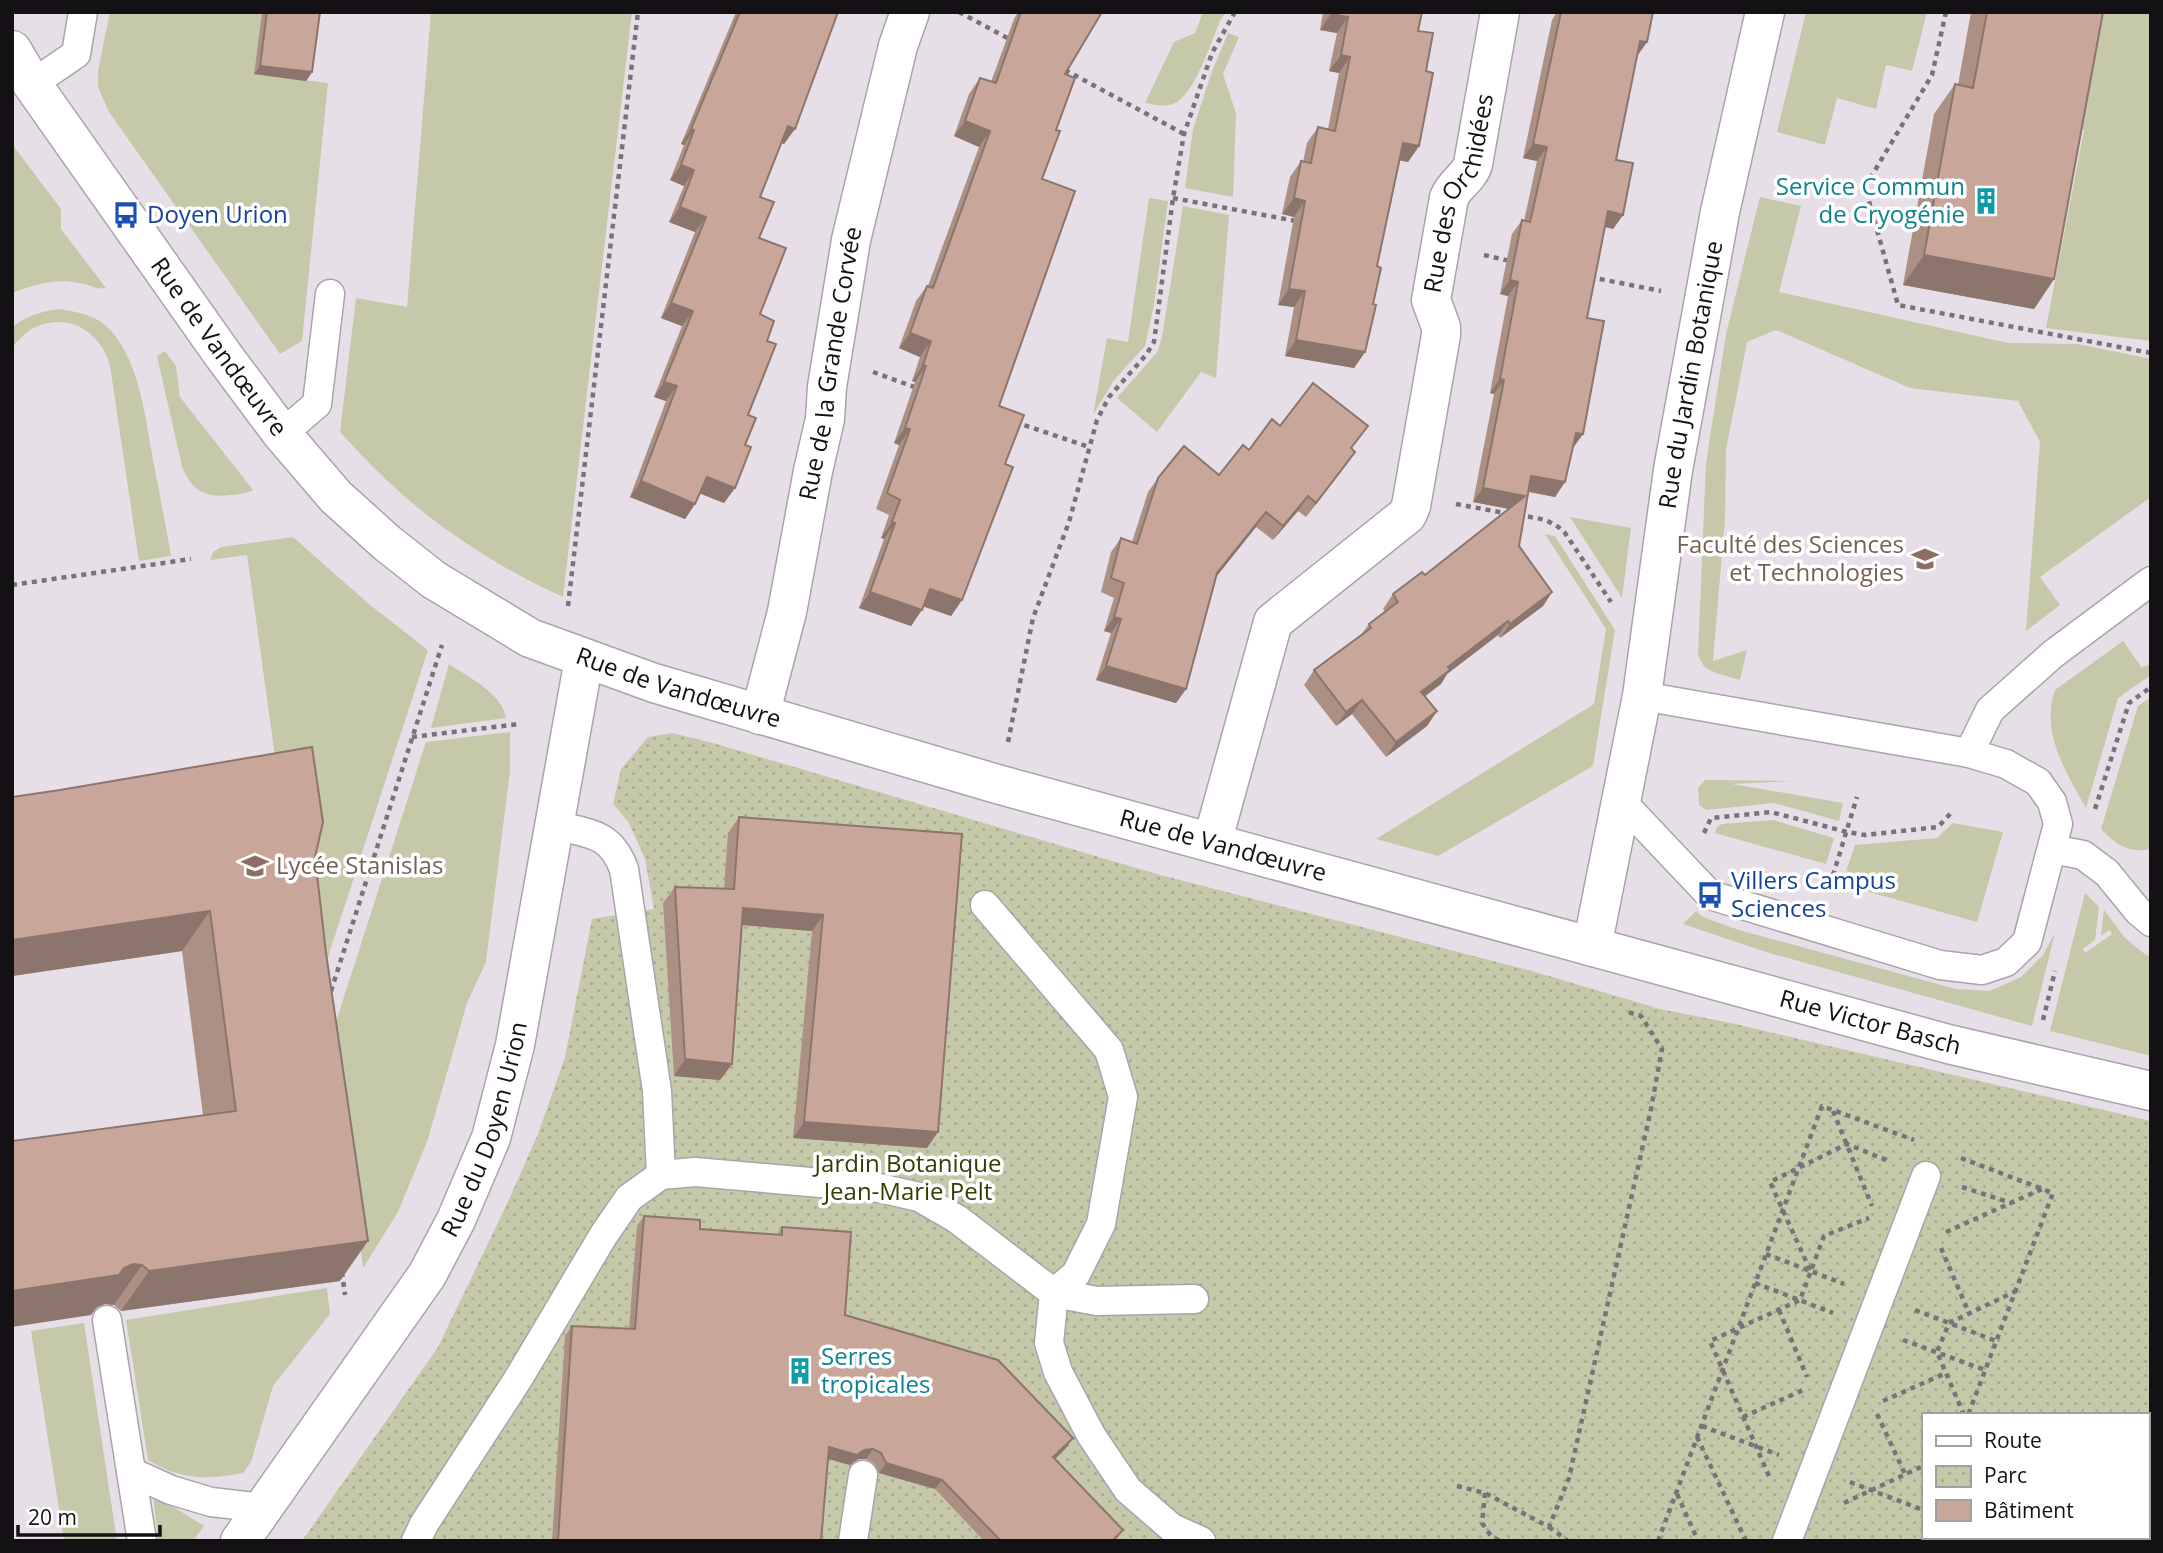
<svg xmlns="http://www.w3.org/2000/svg" width="2163" height="1553" font-family="'Open Sans',sans-serif">
  <style>
    .grass { fill: #c5c9aa }
    .park { fill: url(#park-dots); fill-rule: evenodd }
    .lines { fill: none; stroke-linecap: round; stroke-linejoin: round }
    .lane-casing { stroke: #aaa3ab; stroke-width: 31 }
    .street-casing { stroke: #aaa3ab; stroke-width: 41 }
    .path { stroke: #787378; stroke-width: 4.5; stroke-dasharray: 5 5; stroke-linecap: butt }
    .lane { stroke: #fff; stroke-width: 28 }
    .street { stroke: #fff; stroke-width: 38 }
    .wall { fill: #ac9084 }
    .shaded-wall { fill: #8c756c }
    .building { fill: #c8a79a; stroke: #8c756c; stroke-width: 2 }
    .labels { text-anchor: middle; stroke-width: 7; stroke-linejoin: round; paint-order: stroke }
    .culture-label { font-size: 24px; fill: #0d838f; stroke: #fff; text-anchor: end }
    .street-label { font-size: 24px; fill: #131113; stroke: #fff }
    .transit-label { font-size: 24px; fill: #164399; stroke: #fff; text-anchor: start }
    .education-label { font-size: 24px; fill: #785e54; stroke: #fff; text-anchor: end }
    .park-label { font-size: 24px; fill: #383c04; stroke: #fff }
  </style>
  <defs>
    <pattern id="park-dots" width="8" height="8" patternUnits="userSpaceOnUse" patternTransform="scale(1.75)"><rect width="8" height="8" fill="#c5c9aa"/><path d="M2 2h.1M6 6h.1" fill="none" stroke="#a8ac91" stroke-width="1.8" stroke-linecap="round"/></pattern>
  </defs>
  <rect width="100%" height="100%" fill="#e7dfe8"/>
  <g class="grass">
    <path d="M110,12h152l-8,62 74,9 -26,258 -22,13 -171,-242 -11,-25v-16z"/>
    <path d="M431,12h201l-69,585c-57,-25 -124,-68 -170,-111 -19,-17 -36,-36 -53,-54l16,-134 51,9z"/>
    <path d="M1203,12h23l-5,7c-9,21 -25,71 -44,83 -10,6 -22,3 -32,1l29,-61 21,-9z"/>
    <path d="M1806,12h121l-15,59 -26,-6 -10,44 -39,-11 -12,47 -48,-13z"/>
    <path d="M2091,12h60v329l-105,-13 38,-198 -11,-3z"/>
    <path d="M1228,33l11,4 -16,37 13,39 -3,84 -48,-9 8,-59 18,-55z"/>
    <path d="M12,144l49,65v20l45,59c-9,2 -18,-4 -27,-5 -23,-5 -45,2 -67,10z"/>
    <path d="M1760,197l41,9 -22,86 229,51 70,1 73,15v138l-111,80 20,28 -34,26 14,-189 -22,-41 -108,-13 -134,-58 -29,12 -21,108 -1,68 -12,143 34,-11 -7,30 -24,-7 -12,-6 -6,-12 8,-192 20,-129z"/>
    <path d="M1149,198l19,3 -14,104 -9,41 -31,34 -21,35 14,-77 21,4z"/>
    <path d="M1183,206l46,9 -13,163 -15,-6 -44,60 -40,-34 41,-47 4,-14z"/>
    <path d="M60,309c16,3 32,5 45,16 35,30 41,98 49,140 6,31 12,61 17,91l-32,5 -29,-195c-8,-32 -39,-53 -72,-40 -11,4 -18,13 -26,21v-20c15,-11 29,-16 48,-18z"/>
    <path d="M165,351l11,15 4,31 73,93c-7,4 -14,4 -22,5 -25,3 -40,-4 -49,-29l-25,-110z"/>
    <path d="M1570,517l61,11 -9,70z"/>
    <path d="M1545,534l10,2 60,94 -22,136 -155,90 -62,-17 218,-135 12,-75z"/>
    <path d="M293,537l77,68 58,45 -111,341 -39,-213 -31,-223 -37,5 3,-8 8,-5z"/>
    <path d="M2123,641l19,27 9,-5v12l-33,23 -32,110c-20,-35 -46,-77 -31,-118z"/>
    <path d="M449,664c19,13 53,29 57,54l-75,10z"/>
    <path d="M2151,697v152c-23,5 -35,-5 -50,-20l37,-123z"/>
    <path d="M510,732v39l-24,191 -19,41 -39,136 -30,73 -35,56 -30,-237 93,-289z"/>
    <path d="M1705,780l88,1 -61,3 111,19 -4,18 -65,-18 -68,7 -7,-5 -1,-17z"/>
    <path d="M1773,820l61,18 -8,26 -111,-31 2,-6 5,-3z"/>
    <path d="M1953,823l50,9 -26,90 -115,-32 4,-14 -20,-5 9,-26 82,-7z"/>
    <path d="M2085,893l14,14 -4,33 -12,9 2,4 27,-19 -3,-4 -8,6 3,-26 21,28 21,17 5,1v100l-101,-25z"/>
    <path d="M1696,911l7,6 36,13 217,59 34,2 31,-14 22,-22 12,-22 -23,93 -266,-74 -83,-28z"/>
    <path d="M327,1288l3,26 -57,72 -22,76 -8,11c-36,7 -63,7 -95,-13l-22,-140z"/>
    <path d="M84,1323l33,218h-53l-33,-210z"/>
    <path d="M153,1494l51,32 -11,15h-35z"/>
  </g>
  <path class="park" d="M672,733l41,10 444,131 375,97 128,38 71,14 420,98v420h-1849l136,-194 68,-141 32,-72 27,-77 27,-138 62,-10 -9,-50 -16,-36 -16,-19 8,-35 27,-32zM1923,1415h224v122h-224z"/>
  <g class="lines">
    <defs>
      <g id="lane">
        <path d="M32,84l44,-30 7,-42"/>
        <path d="M282,434l35,-30 13,-110"/>
        <path d="M1969,753l21,-43 63,-56 98,-73"/>
        <path d="M1621,801l89,94 230,70 42,5 24,-8 21,-20 31,-118 -6,-22 -14,-20 -32,-18 -37,-11 -327,-57"/>
        <path d="M555,825c34,9 55,7 69,44l33,222 4,84"/>
        <path d="M2052,849l31,6 24,18"/>
        <path d="M2111,878l27,33 13,11"/>
        <path d="M985,905l124,145 14,47 -22,127 -25,50 -22,19 -5,50 9,29 33,63 37,55 44,38 29,13"/>
        <path d="M107,1320l35,221"/>
        <path d="M131,1472l40,18 40,12 52,6"/>
        <path d="M416,1541l8,-17 94,-145 85,-143 26,-38 32,-23 34,-3 184,16 40,9 38,22 97,74 43,8 97,-2"/>
        <path d="M853,1541l10,-66"/>
        <path d="M1787,1541l139,-365"/>
      </g>
      <g id="street">
        <path id="s1" d="M12,50l20,34 191,271 59,79 54,63 51,46 47,37 96,58 124,45 343,101 951,260 203,47"/>
        <path id="s2" d="M760,715l27,-103 26,-141 12,-52 2,-32 24,-147 47,-194 12,-34"/>
        <path id="s3" d="M1212,843l61,-221 134,-107 4,-9 30,-171v-8l-10,-27 18,-102c5,-14 20,-20 24,-34l27,-152"/>
        <path id="s4" d="M1592,947l50,-251 31,-226 47,-258 45,-200"/>
        <path id="s5" d="M240,1541l187,-266 29,-55 35,-82 24,-93 69,-386"/>
      </g>
    </defs>
    <use href="#lane" class="lane-casing"/>
    <use href="#street" class="street-casing"/>
    <g class="path">
      <path d="M959,12l52,28"/>
      <path d="M1946,12l-14,63 -67,112 33,118 253,48"/>
      <path d="M1065,70l119,64"/>
      <path d="M1173,198l123,23"/>
      <path d="M1484,255l26,6"/>
      <path d="M1590,277l71,14"/>
      <path d="M873,372l44,16"/>
      <path d="M1015,422l74,25"/>
      <path d="M1456,504l54,10"/>
      <path d="M1518,515c18,3 34,4 47,18l46,69"/>
      <path d="M12,585l179,-26"/>
      <path d="M568,606l70,-594"/>
      <path d="M412,737l107,-13"/>
      <path d="M1008,742l25,-124 36,-96 28,-102 12,-23 37,-42 8,-13 19,-144 11,-64 28,-81 23,-41"/>
      <path d="M2095,809l34,-106 22,-16"/>
      <path d="M1704,833l7,-15 60,-6 76,20 18,3 73,-8 13,-14"/>
      <path d="M1830,885l27,-88"/>
      <path d="M331,991l111,-346"/>
      <path d="M2043,1020l12,-49"/>
      <path d="M1833,1111l39,95"/>
      <path d="M1961,1158l92,35 -85,222"/>
      <path d="M1962,1187l49,16"/>
      <path d="M1946,1232l96,-43"/>
      <path d="M1941,1248l28,65"/>
      <path d="M1766,1254l78,30"/>
      <path d="M1810,1270l-40,-88 77,-38 44,18"/>
      <path d="M342,1272l3,23"/>
      <path d="M1755,1283l78,30"/>
      <path d="M1779,1310l28,67"/>
      <path d="M1915,1310l81,31"/>
      <path d="M1903,1340l82,30"/>
      <path d="M1883,1401l63,-28"/>
      <path d="M1877,1414l28,60"/>
      <path d="M1964,1415l-27,-63 12,-29 67,-32"/>
      <path d="M1743,1417l60,-27"/>
      <path d="M1702,1426l77,29"/>
      <path d="M1697,1437l49,104"/>
      <path d="M1769,1476l-59,-135 90,-41 24,-64 45,-18"/>
      <path d="M1850,1482l73,28"/>
      <path d="M1457,1486l28,7 64,34 20,-49 82,-369 11,-60 -21,-33 -17,-5"/>
      <path d="M1485,1493l-3,30 9,13 9,5"/>
      <path d="M1677,1494l21,47"/>
      <path d="M1844,1503l79,-37"/>
      <path d="M1549,1527l19,14"/>
      <path d="M1658,1541l164,-435 92,34"/>
    </g>
    <use href="#lane" class="lane"/>
    <use href="#street" class="street"/>
  </g>
  <g class="wall">
    <path d="M262,12h58l-8,60 -6,9 -52,-7z"/>
    <path d="M736,12h102l-54,132 -2,-1 -22,54v117l7,27 -19,74 -3,30 -10,43 -11,15 -24,-10 -5,11 -10,15 -55,-22 36,-96 -12,-4 28,-71 -21,-8 34,-86 -26,-10 15,-36 -14,-6 14,-35 -3,-1z"/>
    <path d="M1018,12h84l-37,62 -9,56 -14,49 -43,227 6,58 -43,136 -11,16 -27,-10 -13,20 -52,-18 25,-69 -3,-1 8,-23 -13,-6 23,-64 -5,-2 21,-61 -3,-1 8,-24 -21,-9 17,-47 11,-15h1l51,-139 -25,-11 15,-42 11,-16 11,4 23,-63z"/>
    <path d="M1323,12h99l-4,19 8,40 -7,75 -11,16 -8,-2 -23,106 -12,86 -11,16 -69,-12 9,-49 -16,-2 16,-88 -12,-3 8,-37 11,-16 2,1 4,-19 11,-16 10,2 11,-56 -10,-2 8,-38 -17,-3z"/>
    <path d="M1557,12h96l-6,30 -10,14 -21,104 7,55 -10,14 -8,-2 -18,91 -4,116 -11,14 -7,34 -10,15 -27,-5 -9,54 33,46 -9,14 -43,32 -2,-3 -51,39 -6,10 -17,12 13,15 -10,15 -41,31 -34,-43 -16,12 -32,-41 10,-15 46,-34 9,-12 16,-12 -2,-3 10,-15 32,-19 84,-66 -36,-7 21,-108 -4,-1 18,-97 -8,-2 12,-60 10,-14 2,1 13,-60 -14,-3 29,-138z"/>
    <path d="M1971,12h132l-49,267 -20,30 -131,-24 31,-171 21,-30 3,1z"/>
    <path d="M1280,426l72,23 3,3 -49,65 -8,-6 -25,29 -17,-13 -39,49 -31,113 -10,14 -80,-23 15,-47 -7,-2 10,-33 -13,-6 10,-40 10,-14 11,4 16,-50 10,-14 61,-3 30,-25z"/>
    <path d="M12,797l303,60 25,424 -219,30 -7,-6 -9,-1 -8,3 -6,8 112,-200 -21,-164 -170,25z"/>
    <path d="M739,817l223,17 -35,314 -134,-10 19,-207 -70,-6 -10,139 -12,16 -46,-4 -11,-173 12,-16 49,2 4,-56z"/>
    <path d="M644,1216l56,13 77,6 5,-8 63,88 221,133 -11,11 68,71 -8,11h-131l-49,-52 -56,-16 -5,-10 -8,-4h-8l-8,6 -22,-6 -7,82h-269l13,-205 7,-10 57,3 8,-103z"/>
  </g>
  <g class="shaded-wall">
    <path d="M1331,14l17,3 -11,16 -17,-3z"/>
    <path d="M1640,41l7,1 -10,14 -7,-1z"/>
    <path d="M1341,55l9,2 -11,16 -10,-2z"/>
    <path d="M260,66l52,6 -6,9 -52,-7z"/>
    <path d="M965,121l25,10 -11,16 -25,-11z"/>
    <path d="M788,126l7,3 -11,15 -6,-3z"/>
    <path d="M691,129l3,1 -10,15 -3,-1z"/>
    <path d="M1403,143l16,3 -11,16 -16,-3z"/>
    <path d="M1533,144l14,3 -10,14 -14,-3z"/>
    <path d="M681,165l13,5 -10,16 -14,-6z"/>
    <path d="M1294,198l11,3 -11,16 -12,-3z"/>
    <path d="M680,207l26,10 -11,15 -26,-10z"/>
    <path d="M1608,211l15,4 -10,14 -15,-4z"/>
    <path d="M1924,255l130,24 -20,30 -131,-24z"/>
    <path d="M1510,280l8,2 -10,14 -8,-2z"/>
    <path d="M1289,289l16,2 -11,16 -16,-2z"/>
    <path d="M671,303l22,8 -11,15 -21,-8z"/>
    <path d="M910,333l21,8 -11,16 -21,-9z"/>
    <path d="M1296,340l69,12 -11,16 -69,-12z"/>
    <path d="M923,365l3,1 -11,16 -3,-1z"/>
    <path d="M1500,379l4,1 -10,14 -4,-1z"/>
    <path d="M664,382l13,4 -11,15 -12,-4z"/>
    <path d="M905,428l5,1 -11,16 -5,-2z"/>
    <path d="M1576,433l7,1 -10,14 -7,-1z"/>
    <path d="M1355,452l-10,14 -39,51 10,-14z"/>
    <path d="M1531,476l34,6 -10,15 -34,-7z"/>
    <path d="M707,477l28,11 -11,15 -28,-11z"/>
    <path d="M641,481l54,23 -10,15 -55,-22z"/>
    <path d="M1483,488l42,8 -10,14 -42,-8z"/>
    <path d="M1308,496l-10,15 -25,29 10,-14z"/>
    <path d="M1266,512l-10,15 -49,61 10,-15z"/>
    <path d="M892,522l3,1 -11,16 -3,-1z"/>
    <path d="M930,589l32,11 -11,16 -32,-11z"/>
    <path d="M870,592l52,18 -11,16 -52,-18z"/>
    <path d="M1552,592l-9,14 -43,32 10,-14z"/>
    <path d="M1114,617l7,2 -10,14 -7,-2z"/>
    <path d="M1508,621l-10,14 -51,39 -6,10 -30,23 10,-15 27,-25z"/>
    <path d="M1106,666l80,23 -10,14 -80,-23z"/>
    <path d="M1362,700l-10,14 -16,12 10,-14z"/>
    <path d="M1437,711l-10,15 -41,31 10,-15z"/>
    <path d="M743,908l80,7 -11,16 -80,-7z"/>
    <path d="M210,911l-28,40 -170,25v-36z"/>
    <path d="M685,1059l47,5 -12,16 -46,-4z"/>
    <path d="M804,1122l134,10 -11,16 -134,-10z"/>
    <path d="M368,1241l-28,40 -219,30 28,-40z"/>
    <path d="M133,1264l9,1 -28,40 -9,-1 -8,3 -6,8 -79,12v-36l112,-23z"/>
    <path d="M1073,1438l-7,10 -20,19 7,-10z"/>
    <path d="M829,1447l35,3 9,-1 -7,10h-8l-8,6 -28,-8z"/>
    <path d="M886,1463l56,17 -7,9 -56,-16z"/>
  </g>
  <g class="building">
    <path d="M267,12h53l-8,60 -52,-6z"/>
    <path d="M740,12h98l-43,117 -7,-3 -28,71 14,5 -15,36 27,10 -26,66 14,7 -7,20 9,3 -28,71 8,3 -11,27 6,2 -16,41 -28,-11 -12,27 -54,-23 36,-95 -13,-4 29,-71 -22,-8 35,-86 -26,-10 14,-37 -13,-5 13,-35 -3,-1z"/>
    <path d="M1021,12h81l-37,62 10,4 -19,52 4,1 -18,48 33,12 -76,215 25,9 -19,49 8,3 -51,133 -32,-11 -8,21 -52,-18 25,-69 -3,-1 8,-22 -13,-7 23,-64 -5,-1 21,-62 -3,-1 8,-24 -21,-8 17,-47 6,2 57,-157 -25,-10 15,-43 16,5z"/>
    <path d="M1331,12h91l-4,19 15,2 -7,38 7,2 -14,73 -16,-3 -26,123 4,2 -8,36 3,1 -11,47 -69,-12 9,-49 -16,-2 16,-88 -11,-3 7,-37 10,2 7,-36 17,4 15,-74 -9,-2 7,-38 -17,-3z"/>
    <path d="M1561,12h92l-6,30 -7,-1 -24,119 17,3 -10,52 -15,-4 -21,107 17,3 -21,113 -7,-1 -11,49 -34,-6 -12,70 33,46 -42,32 -2,-3 -60,46 2,3 -29,22 16,19 -41,31 -34,-42 -16,12 -32,-42 57,-42 -2,-4 29,-22 -5,-8 29,-22 3,3 100,-79 -42,-8 21,-108 -4,-1 18,-97 -8,-2 12,-60 8,2 17,-75 -14,-3z"/>
    <path d="M1987,12h116l-49,267 -130,-24 31,-171 18,4z"/>
    <path d="M1313,383l55,43 -17,22 4,4 -39,51 -8,-7 -25,30 -17,-14 -49,61 -31,116 -80,-23 15,-47 -7,-2 10,-34 -13,-5 10,-40 16,6 21,-66 26,-32 35,29 24,-30 6,5 23,-31 8,7z"/>
    <path d="M312,747l11,75 -8,35 11,96 42,288 -219,30 -7,-6 -9,-1 -9,4 -5,7 -107,16v-150l224,-30 -26,-200 -198,29v-143l48,-7z"/>
    <path d="M739,817l223,17 -24,298 -134,-10 19,-207 -80,-7 -11,156 -47,-5 -10,-172 59,2z"/>
    <path d="M644,1216l56,4v9l82,6v-8l69,5 -6,83 153,45 75,78 -20,19 70,73 -11,11h-111l-59,-61 -56,-17 -5,-10 -8,-4 -9,1 -7,5 -28,-8 -8,94h-263l14,-215 63,3z"/>
  </g>
  <defs>
    <symbol id="building-bare" viewBox="-9 -9 18 18"><path d="M-4-6H4V6H1V3H-1V6H-4ZM-2.5-4.3h1.7v1.8h-1.7ZM.8-4.3h1.7v1.8H.8ZM-2.5-1h1.7V.8h-1.7ZM.8-1h1.7V.8H.8Z" fill="#0f9aa8" stroke="#fff" stroke-width="2.5" paint-order="stroke"/></symbol>
    <symbol id="bus-bare" viewBox="-9 -9 18 18"><path d="M-5-6H5V4H4V6H2V4H-2V6H-4V4H-5ZM-3.5-4V0h7V-4ZM-3.5 1.2v1.5H-2V1.2ZM2 1.2v1.5H3.5V1.2Z" fill="#1a4fb4" stroke="#fff" stroke-width="2.5" paint-order="stroke"/></symbol>
    <symbol id="university-bare" viewBox="-9 -9 18 18"><path d="M0-5L7-2L0 1L-7-2ZM-4 1L0 2.5L4 1V4Q0 6-4 4Z" fill="#8d6e63" stroke="#fff" stroke-width="2.5" paint-order="stroke"/></symbol>
    <symbol id="school-bare" viewBox="-9 -9 18 18"><path d="M0-5L7-2L0 1L-7-2ZM-4 1L0 2.5L4 1V4Q0 6-4 4Z" fill="#8d6e63" stroke="#fff" stroke-width="2.5" paint-order="stroke"/></symbol>
  </defs>
  <g fill-rule="evenodd">
    <use href="#building-bare" x="1967" y="182" width="38" height="38"/>
    <use href="#bus-bare" x="107" y="196" width="38" height="38"/>
    <use href="#university-bare" x="1906" y="540" width="38" height="38"/>
    <use href="#school-bare" x="236" y="847" width="38" height="38"/>
    <use href="#bus-bare" x="1691" y="876" width="38" height="38"/>
    <use href="#building-bare" x="781" y="1352" width="38" height="38"/>
  </g>
  <g class="labels">
    <g class="culture-label">
      <text x="1965" y="195">Service Commun<tspan x="1965" dy="28">de Cryogénie</tspan></text>
      <text x="821" y="1365" text-anchor="start">Serres<tspan x="821" dy="28">tropicales</tspan></text>
    </g>
    <g class="street-label">
      <text dy="8" stroke="none"><textPath href="#s3" startOffset="733">Rue des Orchidées</textPath></text>
      <text dy="8" stroke="none"><textPath href="#s1" startOffset="362">Rue de Vandœuvre</textPath></text>
      <text dy="8" stroke="none"><textPath href="#s2" startOffset="359">Rue de la Grande Corvée</textPath></text>
      <text dy="8" stroke="none"><textPath href="#s4" startOffset="581">Rue du Jardin Botanique</textPath></text>
      <text dy="8" stroke="none"><textPath href="#s1" startOffset="950">Rue de Vandœuvre</textPath></text>
      <text dy="8" stroke="none"><textPath href="#s1" startOffset="1517">Rue de Vandœuvre</textPath></text>
      <text dy="8" stroke="none"><textPath href="#s1" startOffset="2188">Rue Victor Basch</textPath></text>
      <text dy="8" stroke="none"><textPath href="#s5" startOffset="483">Rue du Doyen Urion</textPath></text>
    </g>
    <g class="transit-label">
      <text x="147" y="223">Doyen Urion</text>
      <text x="1731" y="889">Villers Campus<tspan x="1731" dy="28">Sciences</tspan></text>
    </g>
    <g class="education-label">
      <text x="1904" y="553">Faculté des Sciences<tspan x="1904" dy="28">et Technologies</tspan></text>
      <text x="276" y="874" text-anchor="start">Lycée Stanislas</text>
    </g>
    <g class="park-label">
      <text x="908" y="1172">Jardin Botanique<tspan x="908" dy="28">Jean-Marie Pelt</tspan></text>
    </g>
  </g>
  <rect width="2163" height="1553" fill="none" stroke="#131113" stroke-width="28"/>
  <rect x="1922" y="1413" width="228" height="126" fill="#ffffff" stroke="#a1a0a1" stroke-width="2"/>
  <rect x="1936" y="1436" width="35" height="10" fill="#ffffff" stroke="#a1a0a1" stroke-width="2"/>
  <text x="1984" y="1448" font-size="21" fill="#131113">Route</text>
  <rect x="1936" y="1466" width="35" height="21" fill="url(#park-dots)" stroke="#a1a0a1" stroke-width="2"/>
  <text x="1984" y="1483" font-size="21" fill="#131113">Parc</text>
  <rect x="1936" y="1500" width="35" height="21" fill="#c8a79a" stroke="#a1a0a1" stroke-width="2"/>
  <text x="1984" y="1518" font-size="21" fill="#131113">Bâtiment</text>
  <path d="M18 1525v10h142v-10" fill="none" stroke="#131113" stroke-width="3.5"/>
  <text x="28" y="1525" font-size="21" fill="#131113" stroke="#ffffff" stroke-width="5" paint-order="stroke">20 m</text>
</svg>
